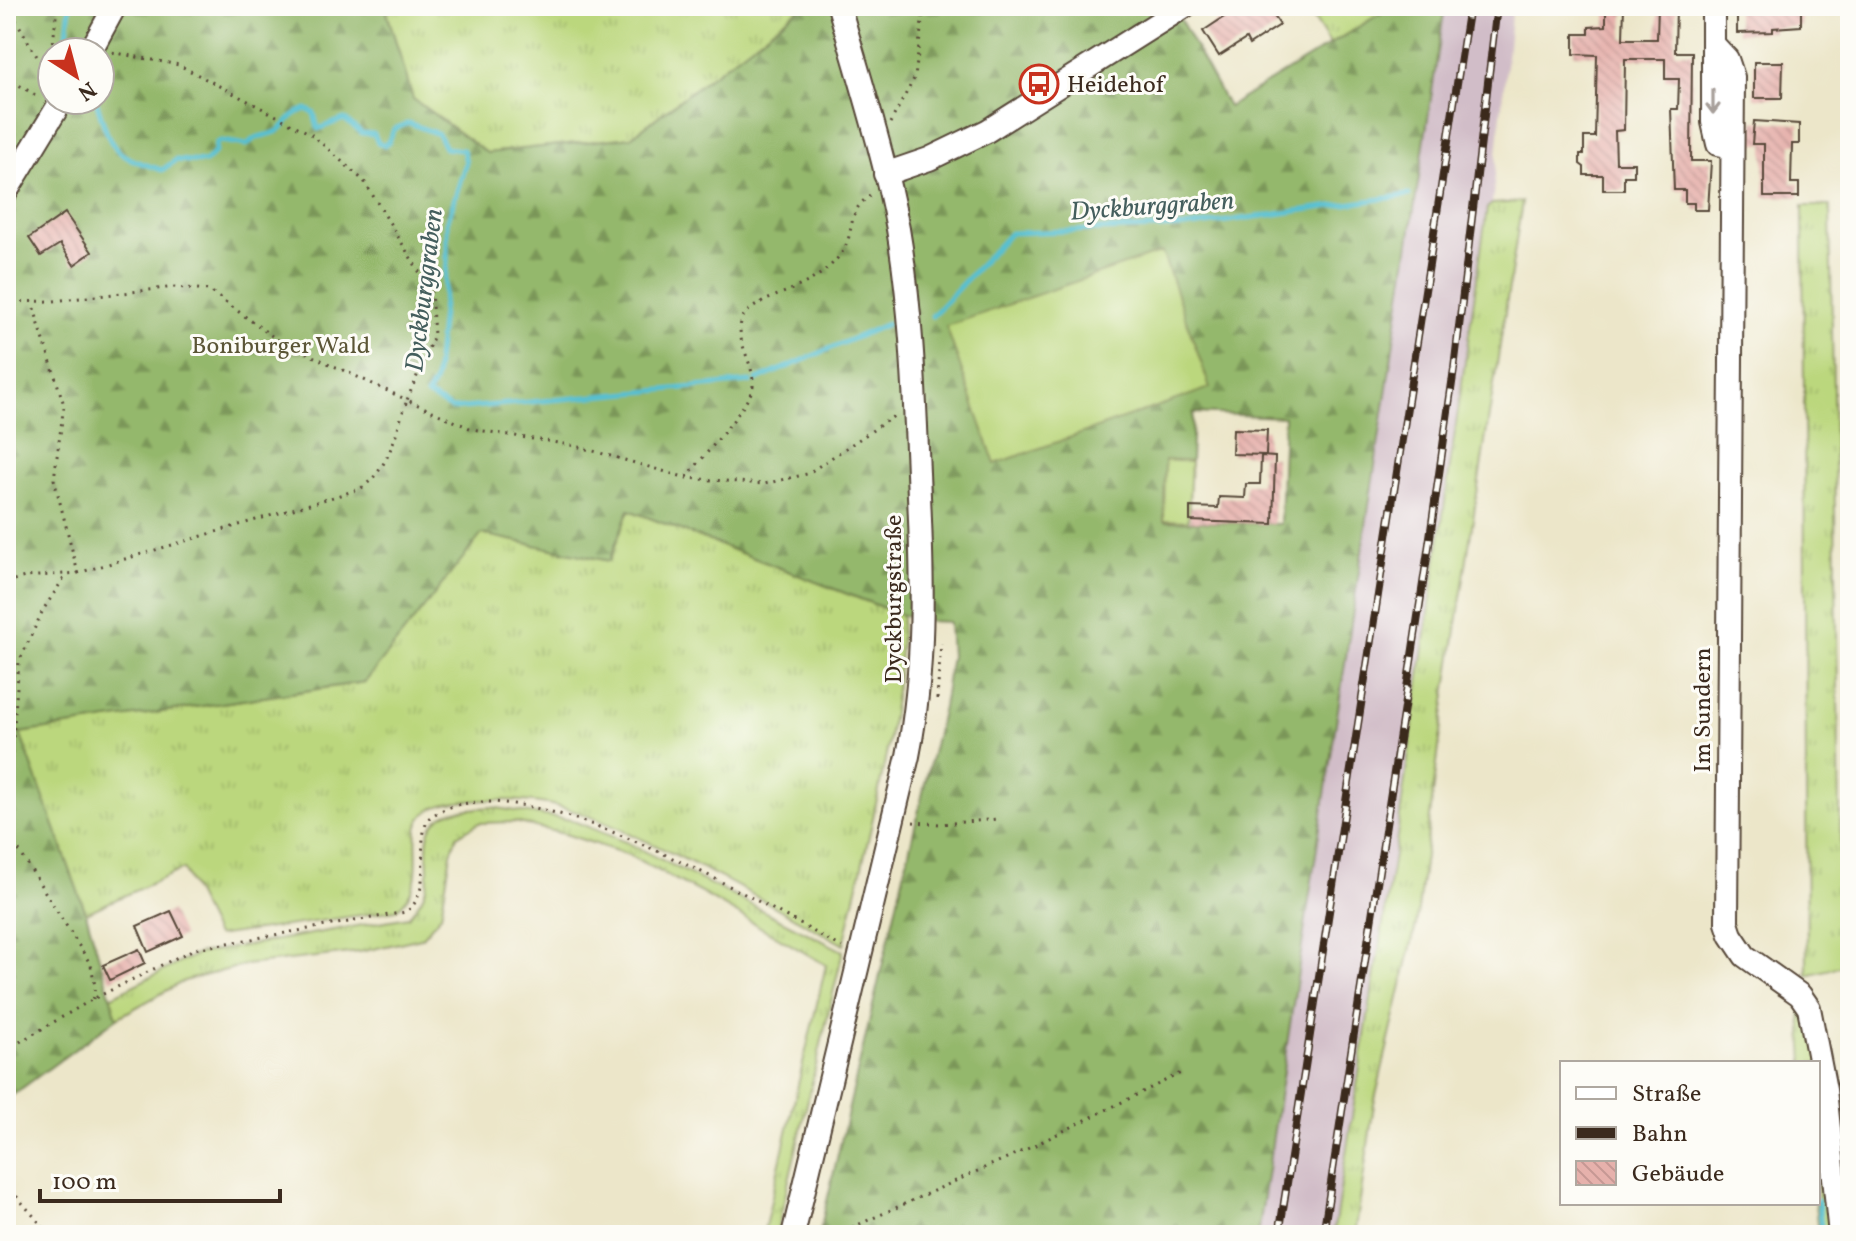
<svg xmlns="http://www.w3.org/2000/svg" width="1856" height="1241" font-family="Vollkorn,serif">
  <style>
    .railway { fill: #d1bdc8 }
    .grass { fill: url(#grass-tufts); stroke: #7b804e; stroke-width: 2 }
    .forest { fill: url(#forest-firs); stroke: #687145; stroke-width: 2; fill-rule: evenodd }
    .pitch { fill: #bbd77d; stroke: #7b804e; stroke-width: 2 }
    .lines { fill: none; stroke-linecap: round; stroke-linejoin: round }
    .stream { stroke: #56c0d2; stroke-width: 5 }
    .building { fill: url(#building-back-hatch) }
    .minor-casing { stroke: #564638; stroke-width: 26 }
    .path { stroke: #564638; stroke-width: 3; stroke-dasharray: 2 6; stroke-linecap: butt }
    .minor { stroke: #fff; stroke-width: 22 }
    .rail-casing { stroke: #3b2a1e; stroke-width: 8 }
    .rail { stroke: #fdfcf7; stroke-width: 5; stroke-dasharray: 15; stroke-linecap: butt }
    .oneway { stroke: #a79f9a }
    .labels { text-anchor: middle; stroke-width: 6; stroke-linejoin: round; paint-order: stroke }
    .poi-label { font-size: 24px; fill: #3b2a1e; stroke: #fdfcf7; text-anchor: start }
    .park-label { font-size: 24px; fill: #5b5536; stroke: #fdfcf7 }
    .street-label { font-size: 24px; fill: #3b2a1e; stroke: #fdfcf7 }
    .water-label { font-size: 26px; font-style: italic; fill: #445e5d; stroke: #fdfcf7 }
  </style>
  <defs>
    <pattern id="grass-tufts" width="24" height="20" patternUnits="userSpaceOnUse" patternTransform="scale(2)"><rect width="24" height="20" fill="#bbd77d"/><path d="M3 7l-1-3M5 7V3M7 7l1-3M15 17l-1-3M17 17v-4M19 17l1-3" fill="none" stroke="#a2b96c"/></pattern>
    <pattern id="forest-firs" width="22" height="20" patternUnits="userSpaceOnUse" patternTransform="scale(2)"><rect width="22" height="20" fill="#94b86c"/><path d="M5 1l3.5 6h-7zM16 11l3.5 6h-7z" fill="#7a9658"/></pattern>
    <pattern id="building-back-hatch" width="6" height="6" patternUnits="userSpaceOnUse" patternTransform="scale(2)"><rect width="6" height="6" fill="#e6b1ac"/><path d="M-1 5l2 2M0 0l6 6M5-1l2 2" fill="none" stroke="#c69894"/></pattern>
  </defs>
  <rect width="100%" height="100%" fill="#fdfcf7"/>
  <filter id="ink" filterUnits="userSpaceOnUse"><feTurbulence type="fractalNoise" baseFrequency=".0125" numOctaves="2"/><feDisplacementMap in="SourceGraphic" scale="16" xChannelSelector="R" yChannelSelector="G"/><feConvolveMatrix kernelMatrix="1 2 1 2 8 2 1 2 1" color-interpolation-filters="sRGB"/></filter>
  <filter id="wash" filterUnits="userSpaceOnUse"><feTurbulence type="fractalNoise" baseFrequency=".006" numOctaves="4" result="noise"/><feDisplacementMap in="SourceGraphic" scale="32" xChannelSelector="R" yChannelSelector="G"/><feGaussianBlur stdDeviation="1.8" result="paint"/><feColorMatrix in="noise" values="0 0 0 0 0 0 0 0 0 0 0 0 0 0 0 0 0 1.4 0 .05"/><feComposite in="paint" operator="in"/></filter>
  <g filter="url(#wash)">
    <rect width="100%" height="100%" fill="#ece6c9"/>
    <path class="railway" d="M1445,6h67l-20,198 -5,4 -90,628 -64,399h-75z"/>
    <g class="grass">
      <path d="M385,6h414l1,3 -169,128 -144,16 -74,-54z"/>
      <path d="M1306,6h87l-63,38z"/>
      <path d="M1522,202l-77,499 -29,224 -42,179 -19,131h-22l64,-399 90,-628 5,-4z"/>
      <path d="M1803,206h27l12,735 8,-2v25l-43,11z"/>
      <path d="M629,510l273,105c-3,112 -34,221 -58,330 -68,-37 -134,-76 -205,-107 -25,-12 -52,-24 -79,-31 -30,-8 -60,-8 -91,-6 -16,2 -33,2 -45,14 -20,21 10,64 -28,95l-180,26 -33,-67 -97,44 -67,-180 346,-51 117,-149 127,28z"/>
      <path d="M491,807l80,13 57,23 215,108 -67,284h-13l63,-270 -125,-72 -72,-38 -61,-20 -53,-13 -36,1 -22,13 -6,17 -10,62 -20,23 -61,14 -115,13 -61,16 -67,37 -7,-21 87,-43 211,-37c8,-9 16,-19 19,-32 5,-24 -10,-52 15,-69 13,-8 34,-7 49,-9z"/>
      <path d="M1800,995c26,30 35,193 40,240h-22l-3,-32h3v-140h-14z"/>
    </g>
    <path class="forest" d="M6,6h379l28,93 74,54 144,-16 168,-128v-3h374l55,101 165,-101h52l-187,1229h-439l124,-528 8,-51 -2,-34 -22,-1 -25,-6 -273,-105 -20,51 -127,-27 -117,148 -345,51 66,180 31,105 -111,82zM52,52h48v48h-48zM1193,413l91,4 -4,107 -114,-3 1,-60 24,1z"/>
    <g class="pitch">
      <path d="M1162,252l48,136 -215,76 -49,-138z"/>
      <path d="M1165,460l26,2 -3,59 -24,-1z"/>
    </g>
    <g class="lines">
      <g class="stream">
        <path d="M67,34l3,-28"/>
        <path d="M96,100c16,51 14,54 66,70l14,-10 29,2 10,-10 1,-9 5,-2 26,4c12,-12 15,-7 29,-13 12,-6 10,-16 30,-23l8,4 4,16 26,-10 18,14 12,1 4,9 6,2 5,-4 5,-12 15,-6 29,11 7,14 18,2 3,12 -19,61v40l-12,118 -8,14 25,14 298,-27"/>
        <path d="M932,316l78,-83 175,-6 224,-32"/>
        <path d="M757,380l130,-56"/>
        <path d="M1818,1201l4,34"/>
      </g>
    </g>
    <g id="blocks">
      <g class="building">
        <path d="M1232,6h35l13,19 -31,20 -3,-6 -27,17 -16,-25 21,-14 -3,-4z"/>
        <path d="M1606,6h18l-1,33h34l1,-33h18l-1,46h17l-1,109h20l-3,49h-14v-7h-9v-13h-11l-3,-81h7l1,-30h-14v-20h-40l-1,71 -9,1 1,32h18v13h-10v14h-21v-15h-19v-8l-4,-3v-10h4v-17h11l2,-82 -23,-1v-20h15v-7l17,-1z"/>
        <path d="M1737,6h64v20l-28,2v4l-36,1z"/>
        <path d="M1754,62h29l-1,36h-28z"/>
        <path d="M1754,121l45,3v20h-7l-1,39h8v14h-35v-53h-12z"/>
        <path d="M65,213l27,39 -18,13 -14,-21 -19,12 -12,-18z"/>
        <path d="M1233,429l34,1 -1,25 -34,-1z"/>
        <path d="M1261,456l14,1 -2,67 -83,-3v-14l28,1 1,-11 26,1 1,-14h14z"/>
        <path d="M171,911l12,25 -35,16 -11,-26z"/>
        <path d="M139,949l6,14 -35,17 -7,-15z"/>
      </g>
    </g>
  </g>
  <g filter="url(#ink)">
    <use href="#blocks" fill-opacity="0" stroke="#564638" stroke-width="2"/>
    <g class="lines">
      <defs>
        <g id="minor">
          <path d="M1713,6v116l5,22 14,3"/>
          <path d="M1714,45l13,14 6,18 -6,846 4,12 14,21 55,39 9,13 16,82 15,145"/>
          <path d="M90,52l25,-46"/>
          <path d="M885,174l44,-15 58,-28 198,-125"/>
          <path d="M6,192l56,-92"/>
          <path d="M793,1235l115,-479c17,-87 15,-172 11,-260 -4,-89 -6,-179 -21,-267 -14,-75 -38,-149 -59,-223"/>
        </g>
      </defs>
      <use href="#minor" class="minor-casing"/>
      <g class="path">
        <path d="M6,7c18,21 26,48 46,69"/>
        <path d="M50,74l7,-68"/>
        <path d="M6,77l34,21"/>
        <path d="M890,123l25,-46 9,-71"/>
        <path d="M6,302l47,-1 122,-14 34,3 67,49 131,61 27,-65 -3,-44 -67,-110 -53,-47 -132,-69 -68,-13"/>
        <path d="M687,477c13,-17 64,-73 66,-91 2,-25 -22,-47 -9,-72 30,-25 67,-22 96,-59 17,-21 4,-43 31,-60"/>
        <path d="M78,573l282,-84c31,-21 35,-56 47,-89l65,29 104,17 111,32 77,6 43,-10 90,-60"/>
        <path d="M6,582l19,-5 53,-4 -24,-94 10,-74 -32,-103"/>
        <path d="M937,699l4,-56"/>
        <path d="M6,776l5,-13 8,-101 24,-52 23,-35"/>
        <path d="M913,822l27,2 59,-5"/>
        <path d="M6,830l85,135 4,21 -2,13"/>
        <path d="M6,1050l87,-51 101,-50 212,-37c29,-22 8,-64 22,-93 83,-68 334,86 414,128"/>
        <path d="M6,1184l44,51"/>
        <path d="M813,1233l17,1 23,-7 176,-79 156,-77"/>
      </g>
      <use href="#minor" class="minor"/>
      <defs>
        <g id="rail">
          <path d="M1279,1235l190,-1229"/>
          <path d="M1323,1235l105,-684 26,-182 43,-363"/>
        </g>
      </defs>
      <use href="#rail" class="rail-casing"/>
      <use href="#rail" class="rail"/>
    </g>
    <defs><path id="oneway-shaft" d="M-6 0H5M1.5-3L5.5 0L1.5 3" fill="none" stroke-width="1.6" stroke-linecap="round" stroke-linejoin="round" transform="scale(2)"/></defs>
    <use class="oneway" href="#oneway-shaft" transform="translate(1713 102) rotate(90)"/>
  </g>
  <defs>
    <symbol id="bus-ring" viewBox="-11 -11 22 22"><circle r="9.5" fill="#fdfcf7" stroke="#c8321e" stroke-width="1.5"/><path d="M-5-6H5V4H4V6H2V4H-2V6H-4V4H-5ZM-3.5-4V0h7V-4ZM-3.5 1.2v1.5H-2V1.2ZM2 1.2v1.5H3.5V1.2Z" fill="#c8321e"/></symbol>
  </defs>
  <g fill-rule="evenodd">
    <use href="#bus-ring" x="1017" y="62" width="44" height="44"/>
  </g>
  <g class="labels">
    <g class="poi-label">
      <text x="1067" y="92">Heidehof</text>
    </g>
    <g class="park-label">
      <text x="281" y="353">Boniburger Wald</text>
    </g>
    <g class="street-label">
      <text transform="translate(893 599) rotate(-90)" y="8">Dyckburgstraße</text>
      <text transform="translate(1702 710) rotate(-90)" y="8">Im Sundern</text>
    </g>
    <g class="water-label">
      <text transform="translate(1152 205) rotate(-4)" y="9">Dyckburggraben</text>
      <text transform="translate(423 290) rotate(-83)" y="9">Dyckburggraben</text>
    </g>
  </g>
  <rect width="1856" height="1241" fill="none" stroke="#fdfcf7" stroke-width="32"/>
  <rect x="1560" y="1061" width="260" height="144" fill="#fdfcf7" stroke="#afa8a0" stroke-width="2"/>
  <rect x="1576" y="1087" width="40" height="12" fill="#ffffff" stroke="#afa8a0" stroke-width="2"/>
  <text x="1632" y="1101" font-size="24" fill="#3b2a1e">Straße</text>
  <rect x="1576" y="1127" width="40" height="12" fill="#3b2a1e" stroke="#afa8a0" stroke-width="2"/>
  <text x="1632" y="1141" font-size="24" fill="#3b2a1e">Bahn</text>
  <rect x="1576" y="1161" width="40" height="24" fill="url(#building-back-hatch)" stroke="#afa8a0" stroke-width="2"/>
  <text x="1632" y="1181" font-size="24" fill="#3b2a1e">Gebäude</text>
  <g transform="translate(76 76) rotate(144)"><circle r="38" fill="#fdfcf7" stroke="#afa8a0" stroke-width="2"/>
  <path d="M0-6L14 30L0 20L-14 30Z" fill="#c8321e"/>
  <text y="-12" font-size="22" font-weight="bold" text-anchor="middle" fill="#3b2a1e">N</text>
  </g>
  <path d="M40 1189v12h240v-12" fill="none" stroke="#3b2a1e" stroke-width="4"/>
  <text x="52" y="1189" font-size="24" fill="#3b2a1e" stroke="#fdfcf7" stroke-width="6" paint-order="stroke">100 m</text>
</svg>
